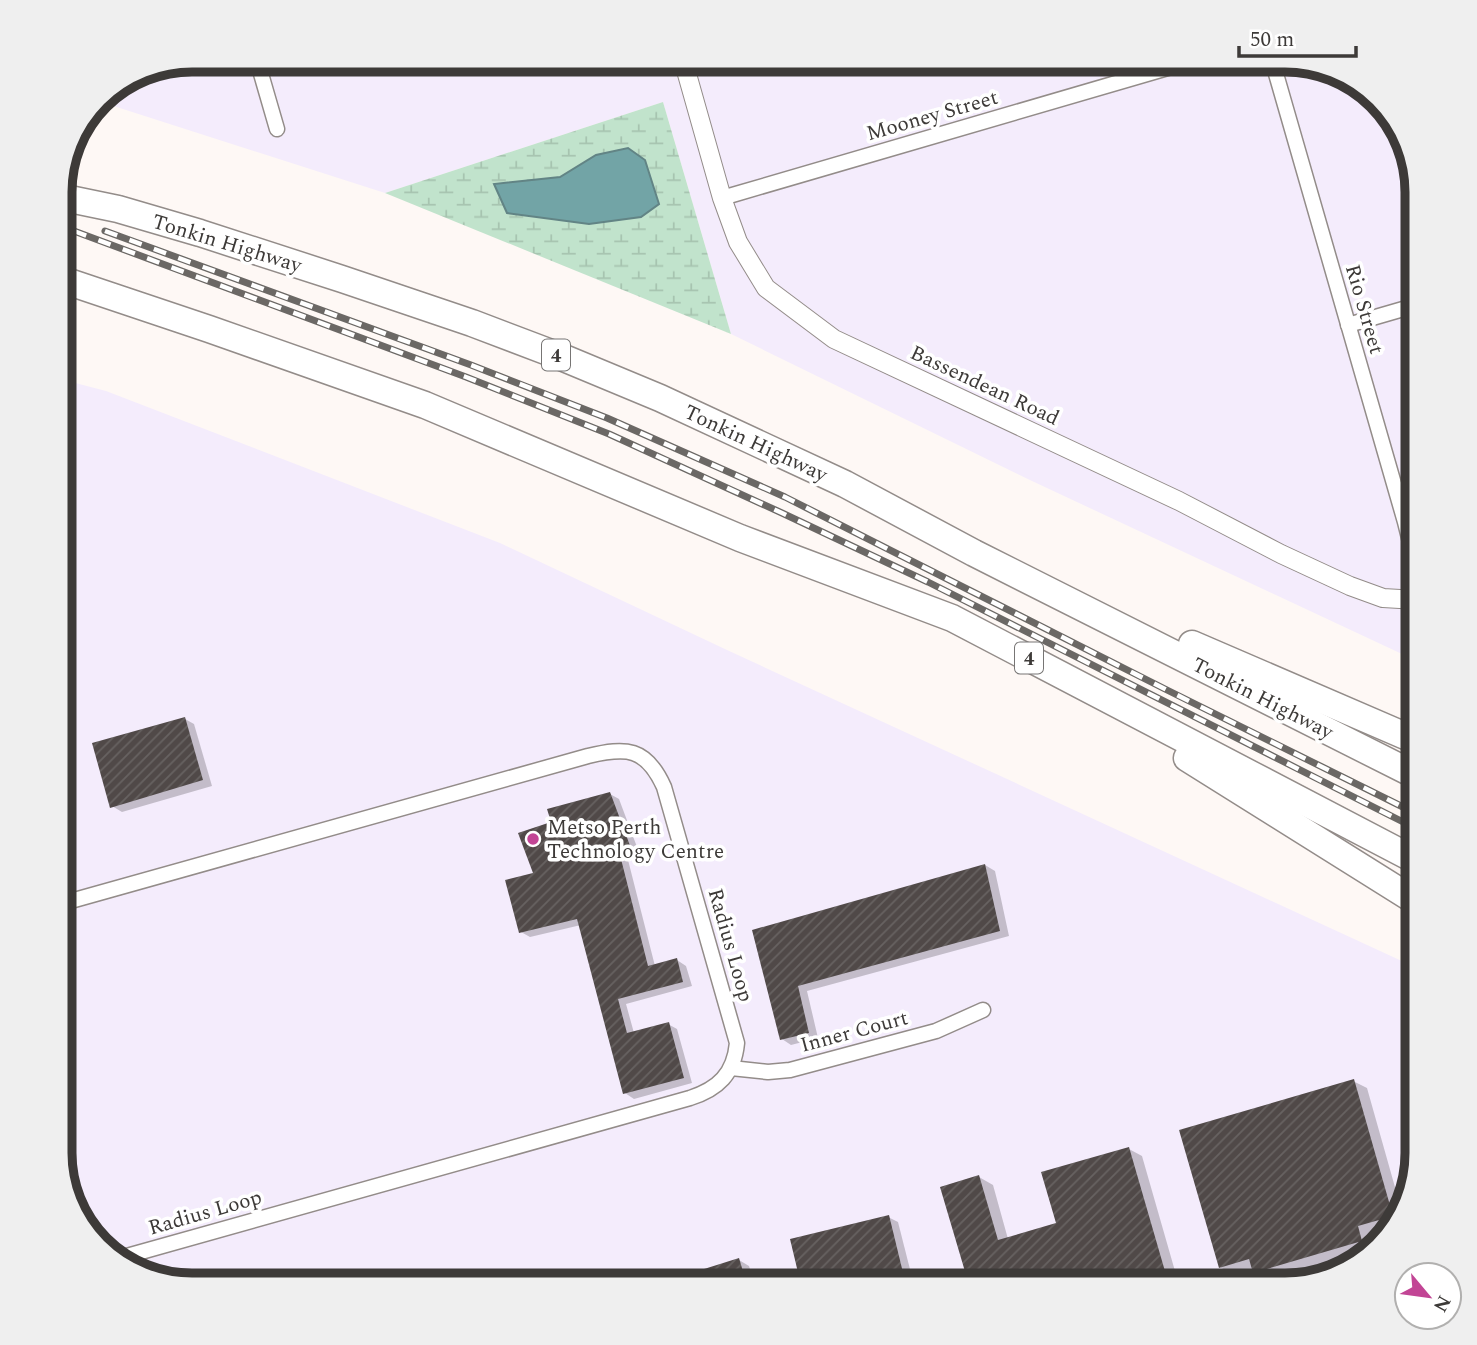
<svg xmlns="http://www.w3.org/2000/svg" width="1477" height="1345" font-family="Spectral,serif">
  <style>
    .industrial { fill: #f4ecfc }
    .wetland { fill: url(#wetland-marsh) }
    .water { fill: #72a4a6; stroke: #628485; stroke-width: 2 }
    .shadow { fill: #0003 }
    .building { fill: url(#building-hatch) }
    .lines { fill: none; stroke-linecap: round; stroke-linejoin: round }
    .minor-casing { stroke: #938c89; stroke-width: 17 }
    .tertiary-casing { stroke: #938c89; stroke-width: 20 }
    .motorway-casing { stroke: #938c89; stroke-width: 29 }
    .minor { stroke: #fff; stroke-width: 14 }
    .tertiary { stroke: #fff; stroke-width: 18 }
    .motorway { stroke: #fff; stroke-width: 26 }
    .rail-casing { stroke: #6b6865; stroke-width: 7 }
    .rail { stroke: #fff; stroke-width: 4.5; stroke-dasharray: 13; stroke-linecap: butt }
    .poi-dot { fill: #c24595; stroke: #fff; stroke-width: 2.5 }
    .labels { text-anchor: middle; stroke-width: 7; stroke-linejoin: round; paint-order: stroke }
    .shield { fill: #fff; stroke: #777574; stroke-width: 2 }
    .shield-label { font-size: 19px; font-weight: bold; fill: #3d3a38 }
    .street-label { font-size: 21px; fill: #3d3a38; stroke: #fff }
    .poi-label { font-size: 21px; fill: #3d3a38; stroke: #fff; text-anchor: start }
    .rim { fill: none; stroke: #3d3a38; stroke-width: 9 }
  </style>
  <defs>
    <pattern id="wetland-marsh" width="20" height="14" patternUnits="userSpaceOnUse" patternTransform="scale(1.75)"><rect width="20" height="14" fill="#c1e3cc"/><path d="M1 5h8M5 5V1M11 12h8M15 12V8" fill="none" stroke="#a7c4b0"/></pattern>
    <pattern id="building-hatch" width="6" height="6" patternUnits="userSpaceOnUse" patternTransform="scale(1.75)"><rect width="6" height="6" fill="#504948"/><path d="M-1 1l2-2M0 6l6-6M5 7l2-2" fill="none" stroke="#676261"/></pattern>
  </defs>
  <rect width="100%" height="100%" fill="#fef8f5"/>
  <g class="industrial">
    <path d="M192,60h1101l86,39 38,85v477l-385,-180 -301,-147 -68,-232 -278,91 -287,-92 6,-8z"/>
    <path d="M60,379l46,12 394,152 227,107 690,318v185l-10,51 -29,43 -43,29 -49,9h-1094l-51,-10 -43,-29 -38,-85z"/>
  </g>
  <path class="wetland" d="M663,102l68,232 -346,-141z"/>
  <path class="water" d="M628,148l17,12 14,44 -18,13 -52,7 -82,-11 -13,-29 66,-7 36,-22z"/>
  <g class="shadow">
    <path d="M185,719l9,5 18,62 -90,26 -10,-6z"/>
    <path d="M610,794l9,5 21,56 -13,1 28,110 22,-6 9,6 6,20 -66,18 8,29 34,-9 9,5 15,54 -58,16 -9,-6 -44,-168 -51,12 -9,-5 14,-58 18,-51z"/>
    <path d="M985,865l10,6 14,65 -202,55 11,47 -27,7 -9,-6 -28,-108z"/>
    <path d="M1353,1081l14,7 35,124 -10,15 -22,6 4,15 -106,31 -13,-8 -1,-2 -20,6 -14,-8z"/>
    <path d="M1129,1149l13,7 37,129h-208l-28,-97 36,-11 14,8 15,54 50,-15z"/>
    <path d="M888,1217l10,5 16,63h-111l-11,-44z"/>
    <path d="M739,1260l10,6 6,19h-65l-3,-9z"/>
  </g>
  <g class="building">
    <path d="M185,717l18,63 -93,28 -18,-65z"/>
    <path d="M610,792l22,59h-13l29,115 29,-8 6,24 -65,17 9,34 42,-11 15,56 -61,16 -46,-175 -58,14 -14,-53 28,-7 -15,-40 33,-11 -4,-13z"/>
    <path d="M985,864l15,67 -202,55 11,47 -29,7 -28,-110z"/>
    <path d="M1354,1079l39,137 -35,10 4,15 -109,32 -4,-14 -30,9 -40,-138z"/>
    <path d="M1129,1147l40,138h-200l-29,-98 39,-12 19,65 58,-17 -15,-51z"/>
    <path d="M889,1215l17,70h-105l-11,-46z"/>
    <path d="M739,1258l8,27h-59l-3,-10z"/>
  </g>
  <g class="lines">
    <defs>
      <g id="minor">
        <path d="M257,60l20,69"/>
        <path d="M1272,60l133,462 12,48"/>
        <path d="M722,198l473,-138"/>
        <path d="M1348,325l69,-20"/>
        <path d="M60,904l528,-148c38,-9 58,-9 76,31l73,256c-3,31 -19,46 -47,55l-574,161"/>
        <path d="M731,1068l37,4 22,-2 146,-39 47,-21"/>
      </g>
      <path id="tertiary" d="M683,60l39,138 16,44 28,46 68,51 345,162 102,53 69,32 33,12 34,2"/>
      <g id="motorway">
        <path d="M60,197l58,12 82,24 142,46 130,44 87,33 101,42 185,86 129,69 443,223"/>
        <path d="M60,279l149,50 216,76 315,133 212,80 465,243"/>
        <path d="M1192,644l225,97"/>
        <path d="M1187,758l230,144"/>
      </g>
    </defs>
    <use href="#minor" class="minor-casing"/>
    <use href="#tertiary" class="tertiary-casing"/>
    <use href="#motorway" class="motorway-casing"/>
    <use href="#minor" class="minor"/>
    <use href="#tertiary" class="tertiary"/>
    <use href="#motorway" class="motorway"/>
    <defs>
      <g id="rail">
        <path d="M74,231l392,146 143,57 173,79 146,69 489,247"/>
        <path d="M105,231l366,134 136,53 178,79 380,192 252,125"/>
      </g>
    </defs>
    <use href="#rail" class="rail-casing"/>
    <use href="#rail" class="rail"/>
  </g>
  <circle class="poi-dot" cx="533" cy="839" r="7"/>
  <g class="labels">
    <g class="shield">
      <rect x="542" y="339.5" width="28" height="31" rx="5"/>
      <rect x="1015" y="642.5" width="28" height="31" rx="5"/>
    </g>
    <g class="shield-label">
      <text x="556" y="362">4</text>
      <text x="1029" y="665">4</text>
    </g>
    <g class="street-label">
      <text transform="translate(932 115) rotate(-16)" y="7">Mooney Street</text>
      <text transform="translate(227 243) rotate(17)" y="7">Tonkin Highway</text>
      <text transform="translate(1365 309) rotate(74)" y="7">Rio Street</text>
      <text transform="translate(985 385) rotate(25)" y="7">Bassendean Road</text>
      <text transform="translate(756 443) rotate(25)" y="7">Tonkin Highway</text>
      <text transform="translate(1263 698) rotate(27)" y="7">Tonkin Highway</text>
      <text transform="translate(731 945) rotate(74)" y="7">Radius Loop</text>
      <text transform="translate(854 1031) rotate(-15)" y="7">Inner Court</text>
      <text transform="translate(205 1212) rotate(-16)" y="7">Radius Loop</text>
    </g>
    <g class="poi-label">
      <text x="547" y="834">Metso Perth<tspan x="547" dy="24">Technology Centre</tspan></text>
    </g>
  </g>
  <path d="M0 0H1477V1345H0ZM192 72H1285A120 120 0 0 1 1405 192V1153A120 120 0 0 1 1285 1273H192A120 120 0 0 1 72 1153V192A120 120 0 0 1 192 72Z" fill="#efefef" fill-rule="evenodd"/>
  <path class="rim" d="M192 72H1285A120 120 0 0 1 1405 192V1153A120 120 0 0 1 1285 1273H192A120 120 0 0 1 72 1153V192A120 120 0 0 1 192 72Z"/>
  <g transform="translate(1428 1296) rotate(119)"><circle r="33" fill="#ffffff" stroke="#b1b0af" stroke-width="2"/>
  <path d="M0-5L12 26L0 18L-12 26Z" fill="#c24595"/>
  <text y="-10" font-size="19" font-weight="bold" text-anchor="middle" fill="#3d3a38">N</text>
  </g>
  <path d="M1239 46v10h117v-10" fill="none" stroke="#3d3a38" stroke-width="3.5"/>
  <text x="1250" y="46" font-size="21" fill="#3d3a38" stroke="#ffffff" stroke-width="5" paint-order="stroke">50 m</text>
</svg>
